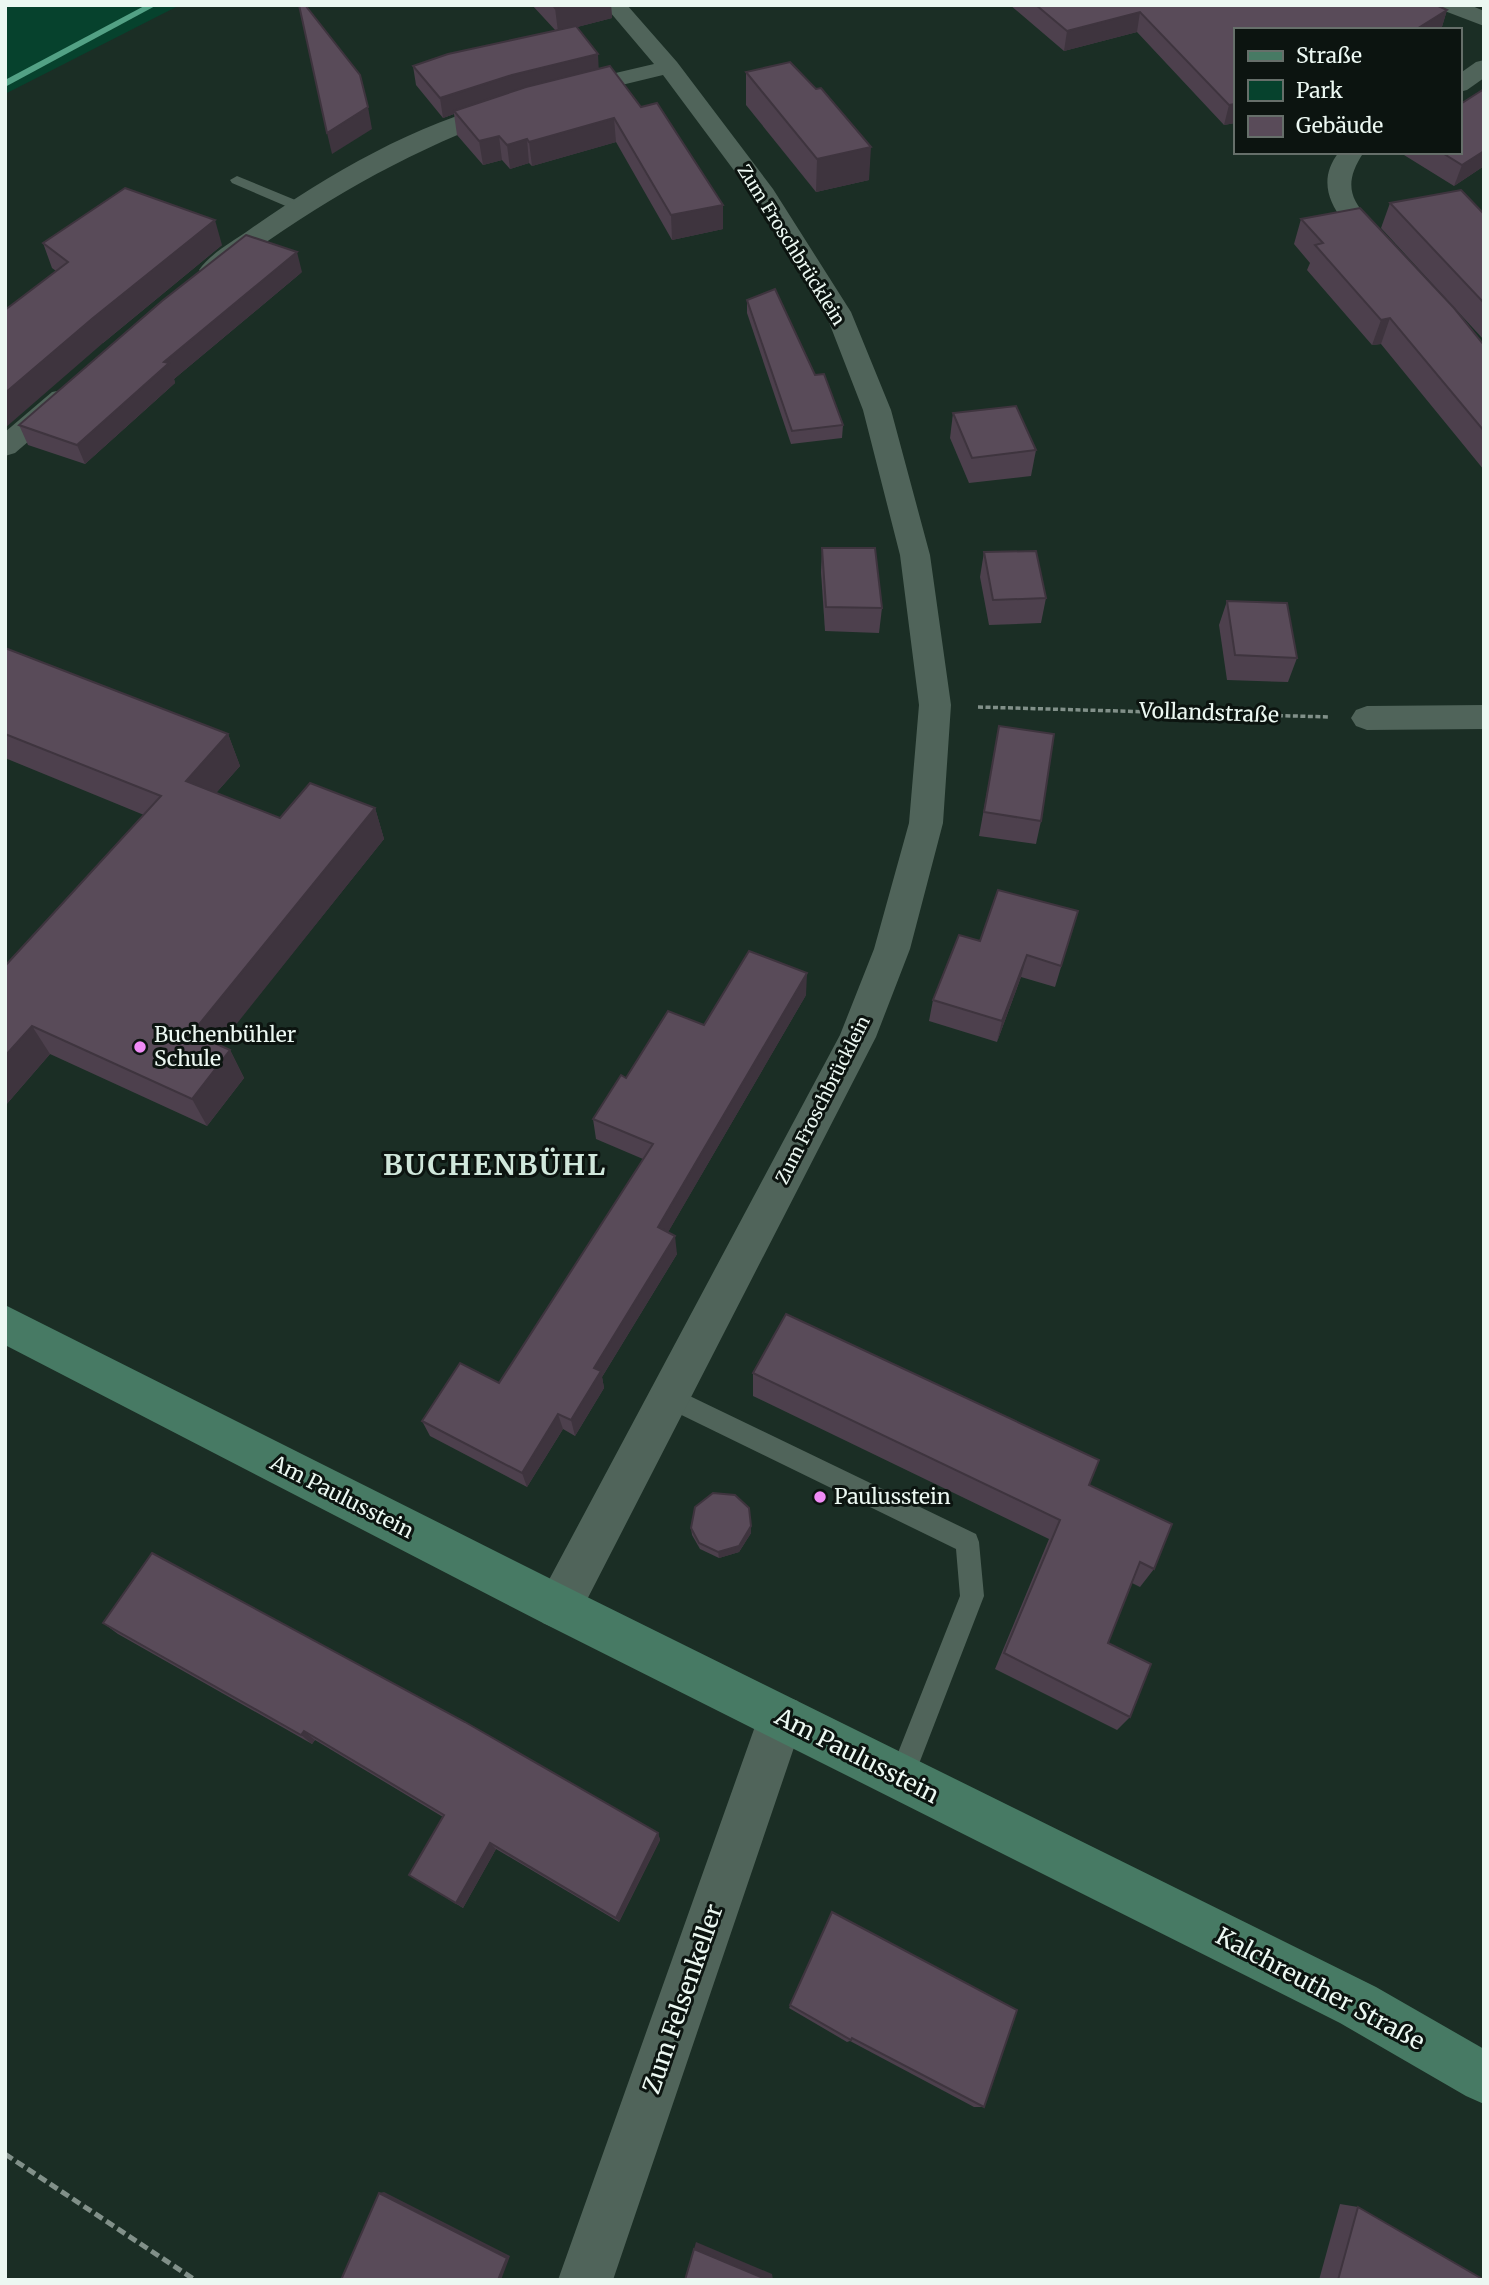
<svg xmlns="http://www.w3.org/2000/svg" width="1489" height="2285" font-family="Merriweather,serif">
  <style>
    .green { fill: #06422d }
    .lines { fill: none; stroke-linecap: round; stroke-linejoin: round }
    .stream { fill: #53a185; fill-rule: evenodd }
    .path-far1 { stroke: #819089; stroke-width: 3.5; stroke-dasharray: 5 2.5; stroke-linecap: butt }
    .path { stroke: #819089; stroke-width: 5; stroke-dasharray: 9 4.5; stroke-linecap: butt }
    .lane { fill: #50645a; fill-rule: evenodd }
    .street { fill: #50645a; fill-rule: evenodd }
    .secondary { fill: #477a64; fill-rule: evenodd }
    .wall { fill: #4d404d }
    .shaded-wall { fill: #3e343e }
    .building { fill: #594b59; stroke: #3e343e; stroke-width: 2 }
    .poi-dot { fill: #f08bf6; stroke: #0c1410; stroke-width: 2.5 }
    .labels { text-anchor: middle; stroke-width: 6; stroke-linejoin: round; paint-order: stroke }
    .far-street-label { font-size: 18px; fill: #ecf8f2; stroke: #0c1410 }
    .street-label { font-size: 21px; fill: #ecf8f2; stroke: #0c1410 }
    .poi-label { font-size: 21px; fill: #ecf8f2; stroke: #0c1410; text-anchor: start }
    .near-street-label { font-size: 24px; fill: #ecf8f2; stroke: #0c1410 }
    .district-label { font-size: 28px; font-weight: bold; letter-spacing: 2px; fill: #d0e7db; stroke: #0c1410 }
  </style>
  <rect width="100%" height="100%" fill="#1b2e25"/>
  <path class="green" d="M5,5h175l-175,89z"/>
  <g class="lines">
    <path class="stream" d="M146,5h11l-152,82v-7z"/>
    <path class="path-far1" d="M978,707l351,10"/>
    <path class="path" d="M5,2154l190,126"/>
    <g class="lane">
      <path d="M237,176l68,28 2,3 -7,4 -5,-1 -63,-27 -2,-3z"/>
      <path d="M669,1386l307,148 3,8 5,54 -74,191 -9,4 -9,-4 -4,-9 72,-182 -4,-47 -295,-144 -4,-8 4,-8z"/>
    </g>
    <g class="street">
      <path d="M604,5h23l50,57 96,127 78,123 40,98 39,145 21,150 -8,118 -33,126 -34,88 -301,586 -16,7 -16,-7 -7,-16 7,-16 297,-556 34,-86 35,-126 10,-118 -19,-150 -37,-145 -38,-98 -72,-116 -90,-121 -95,23 -8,-2 -4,-5 4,-5 94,-22z"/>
      <path d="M1439,5h31l14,6v15l-42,-16z"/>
      <path d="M1484,60v18l-17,12 -8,2v-18l17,-12z"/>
      <path d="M506,101l8,2 4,5 -4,5c-108,38 -202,93 -293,162l-9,3 -9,-3 -4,-5c11,-16 34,-29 50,-40 77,-54 164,-106 257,-129z"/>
      <path d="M1339,152h25c-33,48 6,61 31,97l-4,5 -9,3 -9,-3c-27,-29 -65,-62 -34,-102z"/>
      <path d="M62,390l10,2 4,6 -4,6 -57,49 -10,3v-24l47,-40z"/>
      <path d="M1484,705v24l-117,1 -11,-4 -5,-8 5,-8 11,-4z"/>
      <path d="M781,1695l17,6 6,17 -191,562h-55l200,-562 6,-17z"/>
    </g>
    <path class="secondary" d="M5,1305l570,286 801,396 108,62v55l-18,-8 -126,-73 -797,-400 -538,-278z"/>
  </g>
  <g class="wall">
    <path d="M532,5h79l1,13 -35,9 22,42 124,160 -51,11 -56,-98 -84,24 -3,-3 -19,6 -8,-9 -19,5 -26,-30 -3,-21 -11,4 -27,-33 -3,-19 143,-35z"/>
    <path d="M1010,5h426l11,5 -6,20h-206v93l-11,2 -87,-93 -73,19z"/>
    <path d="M746,72l123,108 -53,12 -70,-87z"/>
    <path d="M1484,89v77l-30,20 -50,-31 1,-3h54z"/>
    <path d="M1390,203l94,11v126l-103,-112z"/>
    <path d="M1301,219l183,126v125l-103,-126 -9,1 -65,-75 3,-7 -16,-19z"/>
    <path d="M43,243l179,2 -119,98 -47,-72 -4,-3z"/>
    <path d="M302,272l-128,107 1,4 -90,81 -57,-19 -9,-20z"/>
    <path d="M747,300l68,75 28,50 -1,13 -51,6 -44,-131z"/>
    <path d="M953,413l83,37 -5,26 -62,7 -19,-45z"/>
    <path d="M822,548l60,60 -3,25 -54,-2 -4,-59z"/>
    <path d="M984,552l62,46 -5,25 -52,2 -9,-48z"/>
    <path d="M1227,601l70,57 -9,24 -61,-2 -8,-55z"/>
    <path d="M5,648l223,86 12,32 -24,27 64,25 95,-10 9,31 -165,206 11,5 14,28 -37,48 -157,-72 -45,52v-140l139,-151 -139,-57z"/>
    <path d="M999,726l42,95 -5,23 -57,-8z"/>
    <path d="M1078,911l-23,76 -34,-10 -24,65 -68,-21 4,-21 47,-59z"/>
    <path d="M806,995l-138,237 9,22 -75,123 2,11 -29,48 -12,-7 -36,58 -97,-51 -8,-15 77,-38 144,-224 -47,-20 -3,-20 33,-41 78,-53z"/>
    <path d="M753,1373l336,112 65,84 -14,18 -8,-4 -24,60 22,74 -13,13 -122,-61 54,-130 -296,-143z"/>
    <path d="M691,1528l60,5 -12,19 -20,6 -19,-9 -8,-14z"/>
    <path d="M103,1623l555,210 2,7 -41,82 -123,-73 -33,59 -54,-33 34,-58 -128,-77 -3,4 -194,-110z"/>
    <path d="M832,1912l152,195h-10l-124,-66 -3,1 -58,-34z"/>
    <path d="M1340,2204l18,3 126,73h-165z"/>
  </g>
  <g class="shaded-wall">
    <path d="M565,5h46l1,13 -54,14 -3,-24z"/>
    <path d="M1447,10l-6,20h-26z"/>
    <path d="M1140,12l-3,20 -73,19 3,-20z"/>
    <path d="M598,54l1,20 -145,37v3l-11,4 -3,-20 72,-23z"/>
    <path d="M1235,104v19l-11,2 5,-20z"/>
    <path d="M368,107l4,22 -40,25 -5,-21z"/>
    <path d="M614,118l2,24 -84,24 -3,-24z"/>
    <path d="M499,136l3,24 -19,5 -4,-24z"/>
    <path d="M527,139l2,24 -19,6 -3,-24z"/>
    <path d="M871,147l-2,33 -53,12 1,-33z"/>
    <path d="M1484,151v15l-30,20 8,-21z"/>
    <path d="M723,205v24l-51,11 -1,-25z"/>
    <path d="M215,220l7,25 -119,98 -98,85v-35l88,-75z"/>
    <path d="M297,252l5,20 -128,107 1,4 -90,81 -8,-19 87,-83z"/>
    <path d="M1390,318l-9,26 -9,1 9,-25z"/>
    <path d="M228,734l12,32 -41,46 -13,-31z"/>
    <path d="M375,808l9,31 -177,222 -15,-28z"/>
    <path d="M1027,955l-6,22 -24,65 5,-21z"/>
    <path d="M807,973l-1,22 -146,251 -2,-19z"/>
    <path d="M32,1026l18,28 -45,52v-50z"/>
    <path d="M230,1050l14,28 -37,48 -15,-27z"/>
    <path d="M675,1236l2,18 -75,123 2,11 -29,48 -4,-16 23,-52z"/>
    <path d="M558,1414l5,15 -36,58 -5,-14z"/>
    <path d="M751,1526v7l-12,19 -20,6 -1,-6z"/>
    <path d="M304,1731l11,9 -3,4 -11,-9z"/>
    <path d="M658,1833l2,7 -41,82 -3,-4z"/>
    <path d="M490,1843l6,6 -33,59 -7,-5z"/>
    <path d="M384,2192l126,64 -9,24h-3l-119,-87z"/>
    <path d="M696,2242l76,32 1,6h-5l-74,-31z"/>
  </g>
  <g class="building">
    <path d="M299,5h6l55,70 8,32 -41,26z"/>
    <path d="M553,5h12l-10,3z"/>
    <path d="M1036,5h400l11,5 -32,20h-180v74l-6,1 -89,-93 -73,19z"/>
    <path d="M576,26l22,28 -86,21 -72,23 -27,-32 35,-12z"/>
    <path d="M790,62l26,27 5,-1 50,59 -54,12 -71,-87z"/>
    <path d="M610,66l31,41 16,-4 66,102 -52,10 -57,-97 -85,24 -2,-3 -20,6 -8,-9 -20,5 -25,-30 72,-24z"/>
    <path d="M1484,89v62l-22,14 -21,-13h18v-47z"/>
    <path d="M125,188l90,32 -122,98 -88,75v-83l63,-48 -25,-19z"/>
    <path d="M1461,190l23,24v89l-94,-100z"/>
    <path d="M1360,208l94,100 30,37v86l-94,-113 -9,2 -66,-75 8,-2 -22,-24z"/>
    <path d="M246,235l51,17 -133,110 5,1 -92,82 -58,-20 143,-124z"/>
    <path d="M775,289l40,86 9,-1 19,51 -51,6 -45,-131z"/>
    <path d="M1016,406l20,44 -64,8 -19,-45z"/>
    <path d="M822,548h53l7,60 -56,-1z"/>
    <path d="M1036,551l10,47 -53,2 -9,-48z"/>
    <path d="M1227,601l60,2 10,55 -62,-3z"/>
    <path d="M5,648l223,86 -42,47 94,37 30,-35 65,25 -183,225 38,17 -38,49 -160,-73 -27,30v-90l156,-170 -156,-62z"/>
    <path d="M999,726l55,8 -13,87 -57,-9z"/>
    <path d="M998,890l80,21 -17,55 -34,-11 -25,66 -69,-21 26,-65 21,6z"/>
    <path d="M749,951l58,22 -149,254 17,9 -81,132 7,3 -30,49 -13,-6 -36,59 -100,-52 38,-58 39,20 154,-239 -60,-25 28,-44 5,3 42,-67 36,14z"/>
    <path d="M786,1314l313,146 -10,25 83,39 -18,45 -14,-7 -32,81 43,21 -21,53 -126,-64 56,-133 -307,-147z"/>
    <path d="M713,1493l22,2 14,13 2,18 -12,20 -21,6 -19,-9 -8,-15 4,-21z"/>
    <path d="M152,1553l313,169 193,111 -42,85 -126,-75 -34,60 -47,-28 35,-60 -140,-84 -3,4 -198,-112z"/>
    <path d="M832,1912l185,98 -33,97 -132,-69 -1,2 -61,-35z"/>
    <path d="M379,2193l128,65 -9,22h-157z"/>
    <path d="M1358,2207l126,73h-146z"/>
    <path d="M694,2249l74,31h-83z"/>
  </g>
  <g class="poi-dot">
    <circle cx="140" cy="1047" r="7"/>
    <circle cx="820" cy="1497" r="7"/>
  </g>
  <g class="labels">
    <g class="far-street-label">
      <text transform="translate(791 245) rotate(58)" y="6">Zum Froschbrücklein</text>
      <text transform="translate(823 1100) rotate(-63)" y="6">Zum Froschbrücklein</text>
    </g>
    <g class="street-label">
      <text transform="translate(1209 713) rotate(2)" y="7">Vollandstraße</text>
      <text transform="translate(342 1497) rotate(27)" y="7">Am Paulusstein</text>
    </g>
    <g class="poi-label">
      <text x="154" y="1042">Buchenbühler<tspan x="154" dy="24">Schule</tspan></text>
      <text x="834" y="1504">Paulusstein</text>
    </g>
    <g class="near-street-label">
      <text transform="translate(857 1756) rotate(27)" y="8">Am Paulusstein</text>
      <text transform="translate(1320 1989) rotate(28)" y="8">Kalchreuther Straße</text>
      <text transform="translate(683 1999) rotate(-71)" y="8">Zum Felsenkeller</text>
    </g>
    <g class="district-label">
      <text x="495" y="1175">BUCHENBÜHL</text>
    </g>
  </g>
  <rect width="1489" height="2285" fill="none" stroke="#ecf8f2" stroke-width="14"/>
  <rect x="1234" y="28" width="228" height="126" fill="#0c1410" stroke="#666f6a" stroke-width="2"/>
  <rect x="1248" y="51" width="35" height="10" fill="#477a64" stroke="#666f6a" stroke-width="2"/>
  <text x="1296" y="63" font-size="21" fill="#ecf8f2">Straße</text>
  <rect x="1248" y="80" width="35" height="21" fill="#06422d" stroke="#666f6a" stroke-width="2"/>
  <text x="1296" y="98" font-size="21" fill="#ecf8f2">Park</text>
  <rect x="1248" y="116" width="35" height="21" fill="#594b59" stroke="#666f6a" stroke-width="2"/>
  <text x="1296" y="133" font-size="21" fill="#ecf8f2">Gebäude</text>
</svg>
